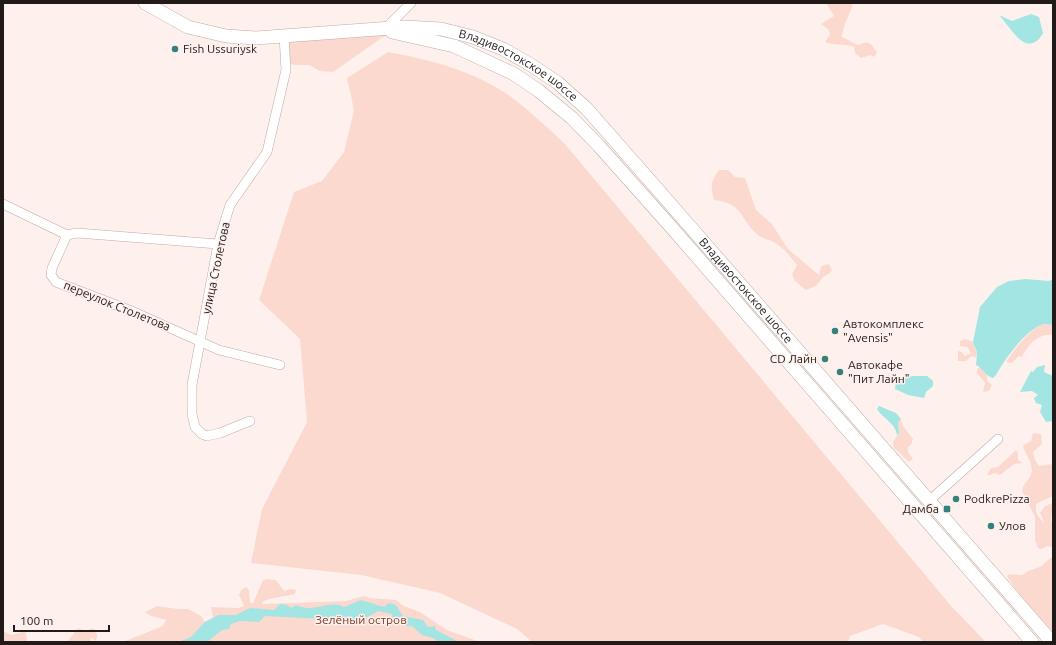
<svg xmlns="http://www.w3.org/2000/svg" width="1056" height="645" font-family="Ubuntu,sans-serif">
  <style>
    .green { fill: #fcd9cf }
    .water { fill: #a2e5e2 }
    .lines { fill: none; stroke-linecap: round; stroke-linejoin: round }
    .minor-casing { stroke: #c0aaa4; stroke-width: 10 }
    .highway-casing { stroke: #c0aaa4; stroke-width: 14 }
    .minor { stroke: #fff; stroke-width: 9 }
    .highway { stroke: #fff; stroke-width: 13 }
    .poi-dot { fill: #377f7d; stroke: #fef1ed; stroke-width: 1.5 }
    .labels { text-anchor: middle; stroke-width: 3; stroke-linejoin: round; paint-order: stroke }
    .poi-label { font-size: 12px; fill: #221a18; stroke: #fef1ed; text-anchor: start }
    .street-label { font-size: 12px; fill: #221a18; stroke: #fef1ed }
    .park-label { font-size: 12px; fill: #7a3825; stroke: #fef1ed }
  </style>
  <rect width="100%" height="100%" fill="#fef1ed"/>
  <g class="green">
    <path d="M826,3h27c-3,12 -10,22 -11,34l16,8 9,-3 5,3 5,8 -3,4 -4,-2 -9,3 -6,-5 -1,-6c-11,-4 -19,-1 -29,-5l5,-8 -2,-5 -7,-5 13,-8z"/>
    <path d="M386,35l-53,37 -13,-1 -11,-6h-15l-6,-3 -1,-21z"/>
    <path d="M388,52c44,8 90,20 126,47 18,14 35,30 51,45l387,463 34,35h-63l-4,-5 -36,-13 -33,12 -2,6h-316l-15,-13 -77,-36 -79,-18 -110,-12 11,-54 45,-87 -7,-83 -41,-39 35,-108 28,-11 22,-29 10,-42 -7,-32z"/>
    <path d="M719,170h9l7,7 10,1 11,32 16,14 16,25 31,26 2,-9 8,-2 3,6 -2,3 -7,4 -7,9 -10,4 -11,-9 -3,-7 5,-9c-7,-9 -15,-19 -25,-24 -4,-2 -10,-2 -14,-6 -20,-17 -13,-31 -44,-35 -4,-14 -3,-19 5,-30z"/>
    <path d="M1042,324l11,1v10c-14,-2 -25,9 -31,22l-3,-1 -7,7 -6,-1c10,-15 21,-29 36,-38z"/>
    <path d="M965,339l8,3 4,11 -2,5 -3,-2 -6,5h-8v-10l4,1 3,4 6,-3 -4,-6 -7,-1v-5z"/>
    <path d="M980,367l7,8v6l5,4 -3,6 -6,1 2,-9 -8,-10v-4z"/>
    <path d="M901,419l2,7 10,13 -2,6 -3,2v5l5,7 -4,3 -15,-14 -1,-6 6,-9 -1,-11z"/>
    <path d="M1033,433l8,1 1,10 -9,8 2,8 4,6 14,-2v32l-17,8c-1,8 1,13 8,18l-4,-9 5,-7 8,-3 -2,18 2,1v26l-5,-2 -7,3 -3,-1 -3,-8v-23l-13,-26c1,-8 7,-10 9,-17 4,-10 -7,-20 -8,-29l8,-4z"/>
    <path d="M1016,450l2,3v7l5,3 -9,1 -14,11 -5,-2 -5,2h-3l4,-7 7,-1z"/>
    <path d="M1053,556v76l-32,-36 -14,-19 2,-3 13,1 6,-4 12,-4z"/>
    <path d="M267,579l9,1 8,11 6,-2 6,1 -1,4c-11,3 -23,3 -33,8l1,2 83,-3 18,-5 6,2 26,2 8,6 16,6 27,18 33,12h-357l40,-16 3,-6 -15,-4 -6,-4 12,-6 21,3h10l13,7 4,6 8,-4 -2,-11 27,1 6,-2 -5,-11 2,-5 5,-3 3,3 1,13h3l10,-23z"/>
    <path d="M78,628l8,3 7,-3c4,4 6,8 2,13l-3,-3 -2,4h-23z"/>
    <path d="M3,631l8,4 15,-4 1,11h-24z"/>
  </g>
  <g class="water">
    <path d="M1031,14l8,3 4,16c-16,28 -33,-7 -44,-18l13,6z"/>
    <path d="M1025,279l24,2 4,-2v46c-4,0 -9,-2 -12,0 -16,6 -37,35 -45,50l-3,3c-8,-2 -10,-10 -17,-13l1,-13 -4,-10 7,-35 17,-20 12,-6z"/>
    <path d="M1045,365l-1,7 9,4v45l-7,1 -6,-10 2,-7 -6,-2 -2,-5 4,-3 -6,-4 -12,1 11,-21 2,1 4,-5z"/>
    <path d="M912,376h15l6,5v5l-7,6 -2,6 -16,-3 -13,-6 1,-9c6,-3 10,-1 16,-4z"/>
    <path d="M879,406l17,7 5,6 -3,3 1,11 -2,2c-2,-13 -14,-16 -20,-26z"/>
    <path d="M361,600l23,7 5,-4 7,2 7,11 20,4 5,7 7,-1 1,4 23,12h-20l-6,-4 -11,-3 -10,-9c-5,1 -14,-3 -21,-4l1,-8 -14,-3 -12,7 -22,2 -79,-4 -6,6 -19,-1 -9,3 -2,5 -7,1 -15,12h-29l13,-5 14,-15 13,-7h18l14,-7 24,2 6,-6 7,1 4,3 5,-3c19,9 33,-6 48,2z"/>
  </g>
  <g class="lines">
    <defs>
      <g id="minor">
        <path d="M385,29l26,-26"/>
        <path d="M3,204l64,31"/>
        <path d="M218,244l-141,-11 -10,2 -15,33 -1,7 5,7 78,30 85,38 61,15"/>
        <path d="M250,421l-30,12 -13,3 -5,-2 -7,-7 -3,-13v-29l26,-141 12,-39 37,-53 19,-82 -2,-34"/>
        <path d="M929,501l69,-62"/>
      </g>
      <g id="highway">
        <path id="s1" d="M145,3l43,24 38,9 30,2 149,-11 36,2 32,8 30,12 28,16 27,18 29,26 79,90 386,443"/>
        <path d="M392,32l62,14 60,28 25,17 33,27 27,28 73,82 360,414"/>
      </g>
    </defs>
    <use href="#minor" class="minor-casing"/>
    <use href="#highway" class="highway-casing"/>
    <use href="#minor" class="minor"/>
    <use href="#highway" class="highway"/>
  </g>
  <g class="poi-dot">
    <circle cx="175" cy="49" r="4"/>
    <circle cx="835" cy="331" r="4"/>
    <circle cx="825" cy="359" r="4"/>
    <circle cx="840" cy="372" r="4"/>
    <circle cx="956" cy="499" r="4"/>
    <rect x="943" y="505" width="8" height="8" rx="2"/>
    <circle cx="991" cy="526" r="4"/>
  </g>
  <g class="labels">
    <g class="poi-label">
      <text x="183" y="53">Fish Ussuriysk</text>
      <text x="843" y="328">Автокомплекс<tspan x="843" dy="14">"Avensis"</tspan></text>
      <text x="817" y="363" text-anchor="end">CD Лайн</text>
      <text x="848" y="369">Автокафе<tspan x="848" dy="14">"Пит Лайн"</tspan></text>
      <text x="964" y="503">PodkrePizza</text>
      <text x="939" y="513" text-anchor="end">Дамба</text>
      <text x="999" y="530">Улов</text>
    </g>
    <g class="street-label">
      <text dy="4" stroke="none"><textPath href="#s1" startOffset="390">Владивостокское шоссе</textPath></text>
      <text transform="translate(216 268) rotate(-78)" y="4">улица Столетова</text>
      <text dy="4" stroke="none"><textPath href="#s1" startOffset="714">Владивостокское шоссе</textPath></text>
      <text transform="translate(117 306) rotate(22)" y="4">переулок Столетова</text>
    </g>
    <g class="park-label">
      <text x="361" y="624">Зелёный остров</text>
    </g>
  </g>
  <rect width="1056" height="645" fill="none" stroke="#221a18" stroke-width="8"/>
  <path d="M14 625v6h95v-6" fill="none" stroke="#221a18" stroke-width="2"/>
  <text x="20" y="625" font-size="12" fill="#221a18" stroke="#fef1ed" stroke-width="3" paint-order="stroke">100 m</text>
</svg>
